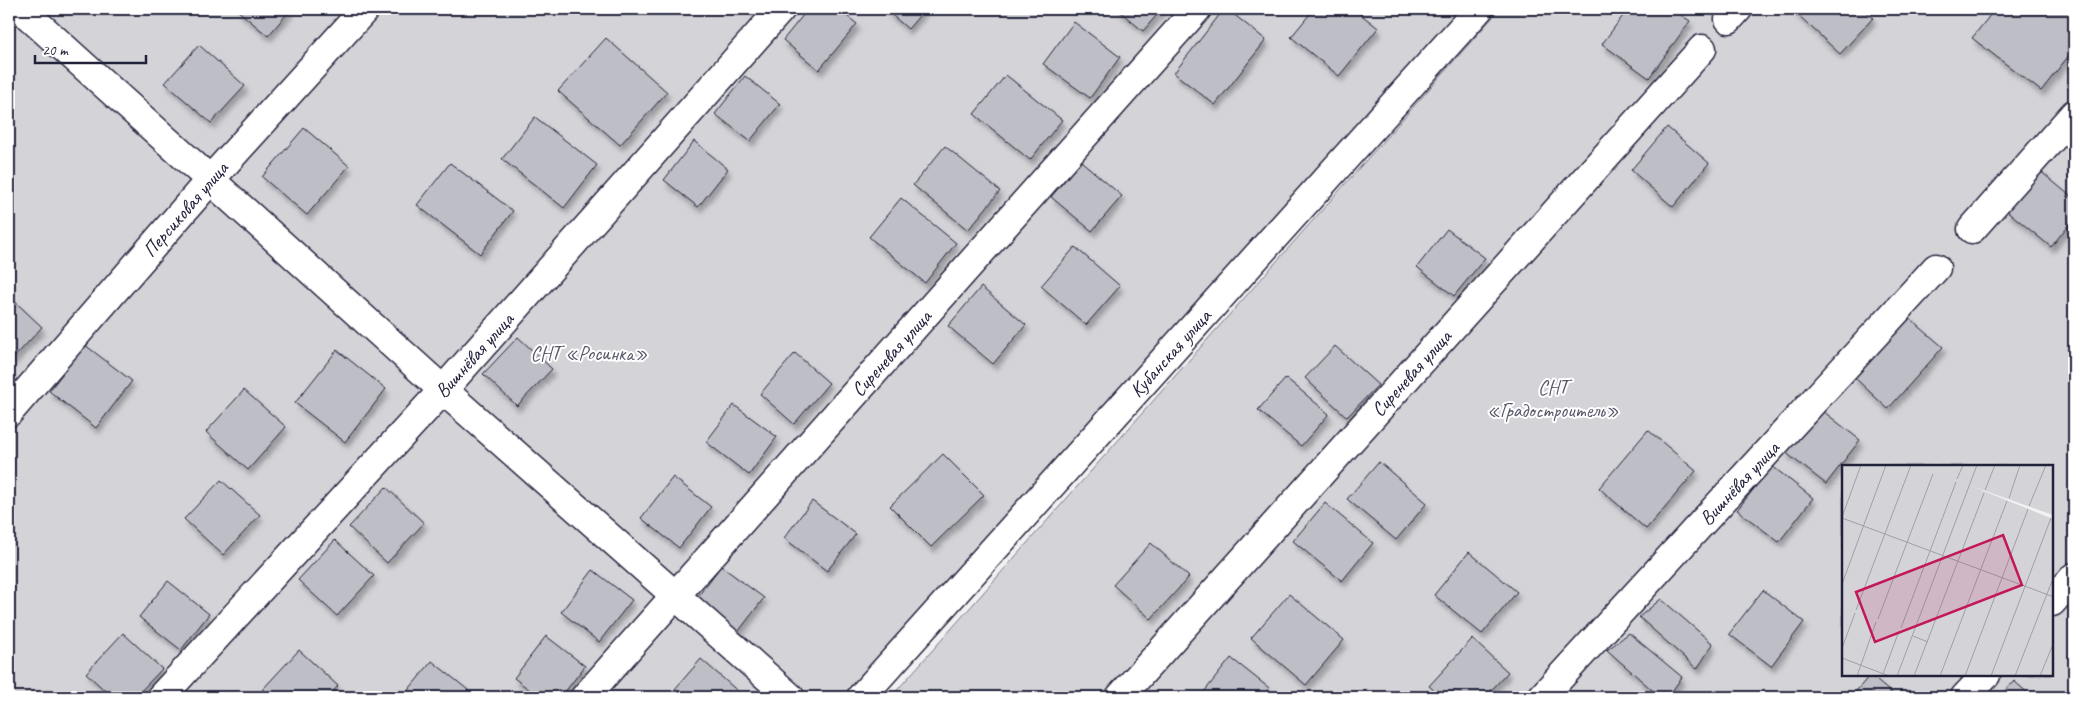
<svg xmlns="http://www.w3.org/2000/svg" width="2083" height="706" font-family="Caveat,sans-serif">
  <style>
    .green { fill: #d3d3d8; stroke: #7a7a8a; fill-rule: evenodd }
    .building { fill: #bebec6; stroke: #22223b; filter: url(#shadow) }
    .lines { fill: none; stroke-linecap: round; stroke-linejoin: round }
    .street-casing { stroke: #22223b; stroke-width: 31 }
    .street { stroke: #fff; stroke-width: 28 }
    .labels { text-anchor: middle; stroke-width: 4; stroke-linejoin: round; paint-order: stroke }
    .street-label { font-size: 20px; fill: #22223b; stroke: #fff }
    .park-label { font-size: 20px; fill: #57576a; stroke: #fff }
    .inset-road { fill: none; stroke: #9f9fa9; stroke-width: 1 }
    .view { fill: #c2185b; fill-opacity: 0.15; stroke: #c2185b; stroke-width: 2.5 }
    .inset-edge { fill: none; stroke: #22223b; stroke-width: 2.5 }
  </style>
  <defs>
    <filter id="shadow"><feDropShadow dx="3" dy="5.5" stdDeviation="2.5" flood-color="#0004"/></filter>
  </defs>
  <rect width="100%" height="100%" fill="#f2f2f3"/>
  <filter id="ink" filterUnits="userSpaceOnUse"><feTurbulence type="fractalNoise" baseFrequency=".02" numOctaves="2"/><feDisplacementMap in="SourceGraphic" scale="10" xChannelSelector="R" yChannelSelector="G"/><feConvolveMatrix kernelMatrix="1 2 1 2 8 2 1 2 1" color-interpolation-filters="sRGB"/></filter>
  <g filter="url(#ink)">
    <g class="green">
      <path d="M9,9h1470l-618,688h-852z"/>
      <path d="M1500,9h574v688h-1183zM1843,466h209v209h-209z"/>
    </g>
    <g class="building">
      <path d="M236,9h55l-23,27z"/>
      <path d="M808,9h30l19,15 -38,46 -36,-30z"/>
      <path d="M885,9h40l-17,20z"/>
      <path d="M1117,9h45l-19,22z"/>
      <path d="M1224,9h3l39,31 -51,65 -41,-32z"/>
      <path d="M1314,9h40l24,19 -39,48 -48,-39z"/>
      <path d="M1628,9h44l18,12 -41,57 -47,-34z"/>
      <path d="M1796,9h68l9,9 -33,36 -46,-43z"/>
      <path d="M1995,9h71l8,6v34l-33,42 -69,-53z"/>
      <path d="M1074,22l46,35 -30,41 -47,-34z"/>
      <path d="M606,38l61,54 -47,53 -62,-54z"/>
      <path d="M199,45l46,41 -34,37 -46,-40z"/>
      <path d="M1006,75l56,45 -32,40 -56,-46z"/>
      <path d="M745,76l35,28 -30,37 -35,-27z"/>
      <path d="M535,117l62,48 -33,43 -62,-49z"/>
      <path d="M1667,127l42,36 -36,44 -42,-37z"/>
      <path d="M304,128l45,38 -42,49 -45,-38z"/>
      <path d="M694,141l34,28 -30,38 -34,-27z"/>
      <path d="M945,146l55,45 -32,39 -55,-45z"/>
      <path d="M1081,161l41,35 -30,35 -41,-34z"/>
      <path d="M450,163l63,48 -33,43 -63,-49z"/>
      <path d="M2039,170l35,29v19l-23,29 -45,-37z"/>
      <path d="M901,198l55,45 -31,40 -56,-46z"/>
      <path d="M1447,229l38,29 -31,38 -37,-29z"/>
      <path d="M1075,247l45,39 -34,39 -45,-39z"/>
      <path d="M981,287l45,38 -33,39 -45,-38z"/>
      <path d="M9,296l33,31 -33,36z"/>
      <path d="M1907,316l36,31 -55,62 -35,-33z"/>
      <path d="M518,337l34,32 -35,37 -34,-32z"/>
      <path d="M85,345l47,36 -36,47 -47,-37z"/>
      <path d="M1335,346l43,39 -31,32 -42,-39z"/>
      <path d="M337,350l49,39 -41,53 -50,-39z"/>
      <path d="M795,353l34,30 -35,41 -34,-30z"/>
      <path d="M1286,378l43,36 -28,32 -43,-36z"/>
      <path d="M244,390l42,37 -38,43 -42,-38z"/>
      <path d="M734,405l43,32 -28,38 -43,-33z"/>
      <path d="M1819,408l41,32 -34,44 -41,-32z"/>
      <path d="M1648,430l48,41 -50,58 -47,-41z"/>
      <path d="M943,454l41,41 -53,52 -41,-41z"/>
      <path d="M1379,462l48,41 -31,37 -49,-41z"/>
      <path d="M1772,466l41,32 -34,44 -42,-32z"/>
      <path d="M673,477l38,30 -32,41 -38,-30z"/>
      <path d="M221,480l39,35 -37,40 -39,-36z"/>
      <path d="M386,487l38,36 -37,40 -38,-36z"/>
      <path d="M812,501l44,33 -29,37 -43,-33z"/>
      <path d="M1325,503l48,40 -31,38 -49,-40z"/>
      <path d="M335,540l39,36 -37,40 -39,-36z"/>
      <path d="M1151,543l38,34 -38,42 -38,-34z"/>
      <path d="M1469,552l48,40 -35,42 -48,-39z"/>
      <path d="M721,566l43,32 -29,38 -43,-32z"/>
      <path d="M593,570l39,30 -33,42 -38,-30z"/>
      <path d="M168,581l41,33 -28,36 -42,-33z"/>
      <path d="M1763,590l41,32 -33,44 -42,-32z"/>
      <path d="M1289,594l55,46 -38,45 -55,-47z"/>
      <path d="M1661,599l52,45 -16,25 -58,-52z"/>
      <path d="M123,633l39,36 -27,28h-23l-26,-24z"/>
      <path d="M1629,633l53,44 -14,20h-8l-53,-47z"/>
      <path d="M546,636l39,30 -24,31h-22l-25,-19z"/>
      <path d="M1472,639l36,33 -23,25h-43l-13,-11z"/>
      <path d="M299,650l39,36 -10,11h-58l-8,-7z"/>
      <path d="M1231,658l38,30 -7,9h-62z"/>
      <path d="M701,659l41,36 -2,2h-72z"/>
      <path d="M432,661l36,29 -6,7h-53l-4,-3z"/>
      <path d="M1870,675l26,22h-45z"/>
      <path d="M2014,681l18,16h-33z"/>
    </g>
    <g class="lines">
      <defs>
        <g id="street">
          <path d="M21,9l422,381 347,307"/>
          <path d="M1729,19l9,-10"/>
          <path d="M1972,229l102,-115"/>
          <path d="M9,412l201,-232 155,-171"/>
          <path d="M2052,602l22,-25"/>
          <path d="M161,697l282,-307 338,-381"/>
          <path d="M585,697l612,-688"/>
          <path d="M861,697l618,-688"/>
          <path d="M1120,697l582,-648"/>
          <path d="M1542,697l394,-429"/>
          <path d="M1965,697l21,-22"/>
        </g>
      </defs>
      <use href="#street" class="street-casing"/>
      <use href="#street" class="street"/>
    </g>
  </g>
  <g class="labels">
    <g class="street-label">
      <text transform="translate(185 209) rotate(-49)" y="7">Персиковая улица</text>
      <text transform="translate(891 353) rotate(-48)" y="7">Сиреневая улица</text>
      <text transform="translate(1170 353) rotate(-48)" y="7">Кубанская улица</text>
      <text transform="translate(474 355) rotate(-48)" y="7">Вишнёвая улица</text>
      <text transform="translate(1411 373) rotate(-48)" y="7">Сиреневая улица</text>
      <text transform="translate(1739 483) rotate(-47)" y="7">Вишнёвая улица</text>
    </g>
    <g class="park-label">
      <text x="589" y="360">СНТ «Росинка»</text>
      <text x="1553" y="394">СНТ<tspan x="1553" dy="23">«Градостроитель»</tspan></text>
    </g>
  </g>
  <g transform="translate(1842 465)">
    <rect width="211" height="211" fill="#f2f2f3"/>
    <path d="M0,0h211v50l-84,-30 84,34v157h-211z" fill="#d3d3d8"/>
    <path class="inset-road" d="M115,14l6,-14M143,25l10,-25M167,33l11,-33M187,41l17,-41M0,52l19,-52M0,53l212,79M0,119l44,-119M14,145l55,-145M36,154l55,-145M59,163l55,-146M71,171l15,6M0,183l13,-35M0,193l47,18M41,209l16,-43M15,211l19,-54M55,211l80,-211M72,211l70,-183M98,211l67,-175M123,211l63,-167M149,211l60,-158M173,211l39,-100M198,211l14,-34"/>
    <path class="view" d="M161,70l19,50 -147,57 -19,-50z"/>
    <rect width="211" height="211" class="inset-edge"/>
  </g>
  <rect width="2083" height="706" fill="none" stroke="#fff" stroke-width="30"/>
  <rect x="15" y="15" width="2053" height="676" fill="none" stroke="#22223b" stroke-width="2" filter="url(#ink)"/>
  <path d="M35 55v8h111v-8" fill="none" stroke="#22223b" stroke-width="2.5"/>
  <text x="42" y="55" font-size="15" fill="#22223b" stroke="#ffffff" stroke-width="4" paint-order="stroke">20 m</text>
</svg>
